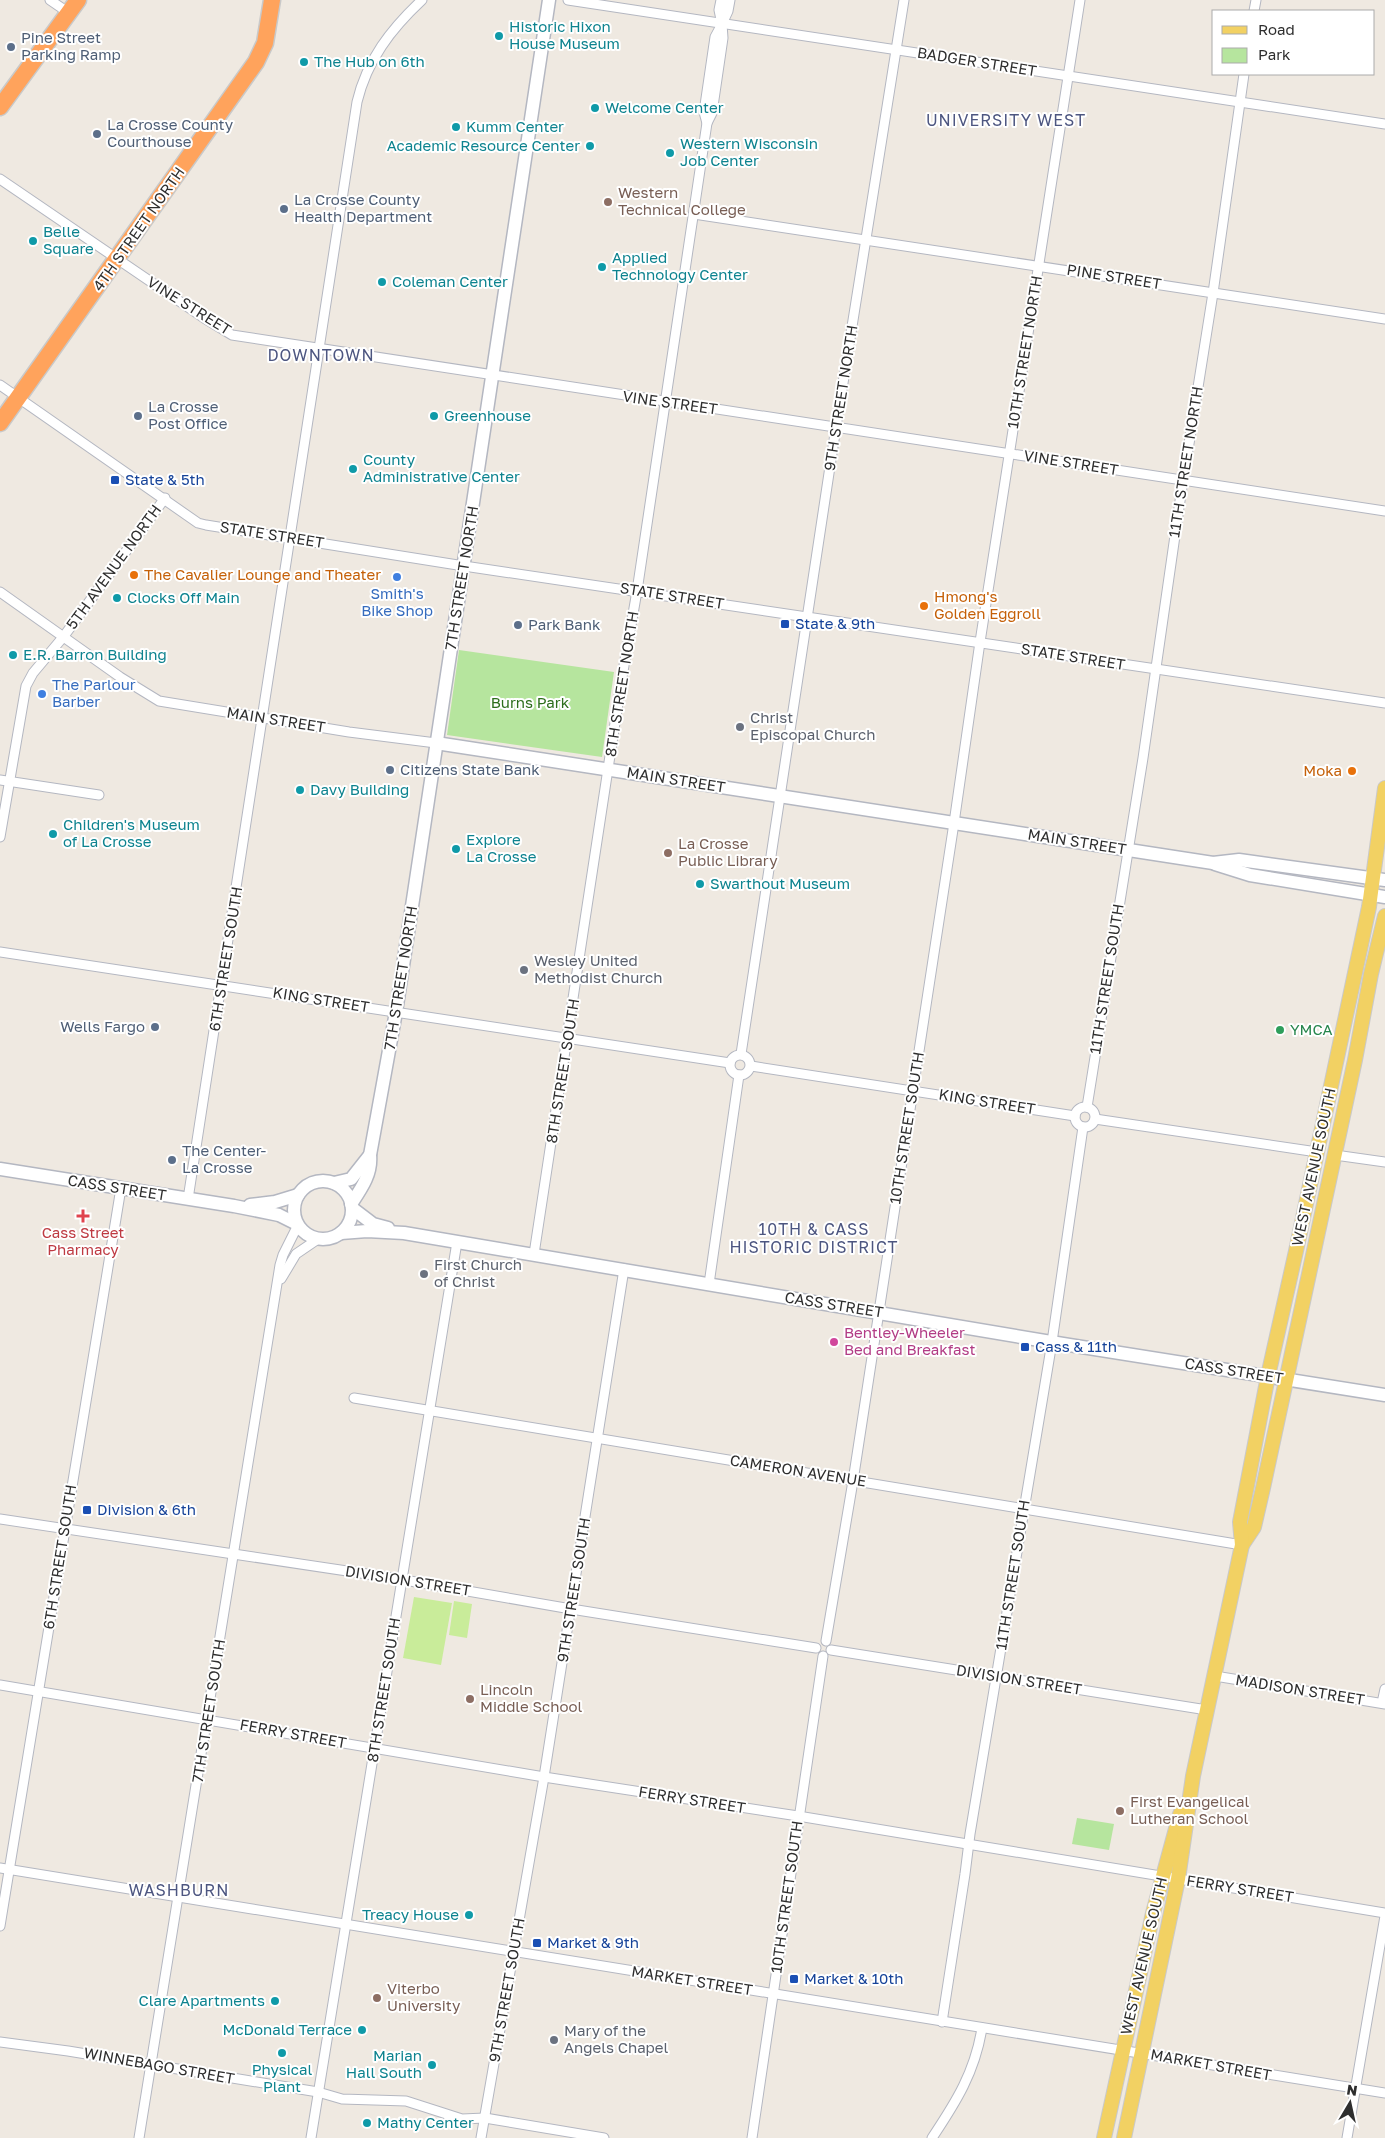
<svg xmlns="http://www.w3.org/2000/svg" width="1385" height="2138" font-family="'Golos Text',sans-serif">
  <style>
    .green { fill: #b6e59e }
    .pitch { fill: #c9ec9a }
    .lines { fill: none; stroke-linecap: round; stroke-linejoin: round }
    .street-casing { stroke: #b4b7c1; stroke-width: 11 }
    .secondary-casing { stroke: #b4b7c1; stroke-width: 15 }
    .primary-casing { stroke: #c9c9c9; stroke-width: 16 }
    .highway-casing { stroke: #c9c9c9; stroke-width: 19 }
    .street { stroke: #fff; stroke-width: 9 }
    .secondary { stroke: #fff; stroke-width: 12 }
    .primary { stroke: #f2d163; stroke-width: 14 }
    .highway { stroke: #ffa35c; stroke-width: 16 }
    .culture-dot { fill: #0f9aa8; stroke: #fff; stroke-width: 2 }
    .service-dot { fill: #5c6f8a; stroke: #fff; stroke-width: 2 }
    .education-dot { fill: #8d6e63; stroke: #fff; stroke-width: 2 }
    .transit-dot { fill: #1a4fb4; stroke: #fff; stroke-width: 2 }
    .food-dot { fill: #e8710a; stroke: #fff; stroke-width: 2 }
    .shop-dot { fill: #3f7fe0; stroke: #fff; stroke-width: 2 }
    .worship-dot { fill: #6b7280; stroke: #fff; stroke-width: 2 }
    .leisure-dot { fill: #2e9e5b; stroke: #fff; stroke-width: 2 }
    .health-dot { fill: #e0444e; stroke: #fff; stroke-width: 2 }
    .hotel-dot { fill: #d1479c; stroke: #fff; stroke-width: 2 }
    .labels { text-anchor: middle; stroke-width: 4; stroke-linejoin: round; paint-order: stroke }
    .culture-label { font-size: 15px; fill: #0d838f; stroke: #fff; text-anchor: start }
    .service-label { font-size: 15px; fill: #4e5e75; stroke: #fff; text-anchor: start }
    .street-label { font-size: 15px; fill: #2e2e2e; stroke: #fff }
    .education-label { font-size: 15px; fill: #785e54; stroke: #fff; text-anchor: start }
    .transit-label { font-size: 15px; fill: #164399; stroke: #fff; text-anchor: start }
    .food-label { font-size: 15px; fill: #c56008; stroke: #fff; text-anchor: start }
    .shop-label { font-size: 15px; fill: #366cbe; stroke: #fff }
    .park-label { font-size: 15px; fill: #2c6e1b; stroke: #fff }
    .worship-label { font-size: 15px; fill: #5b616d; stroke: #fff; text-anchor: start }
    .leisure-label { font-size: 15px; fill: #27864d; stroke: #fff; text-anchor: start }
    .health-label { font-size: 15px; fill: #be3a42; stroke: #fff }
    .hotel-label { font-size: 15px; fill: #b23c85; stroke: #fff; text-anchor: start }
    .neighbourhood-label { font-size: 16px; letter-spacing: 1px; fill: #4d5680; stroke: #fff }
  </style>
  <rect width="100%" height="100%" fill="#efe9e1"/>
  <g class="green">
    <path d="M459,650l155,22 -12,85 -155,-22z"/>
    <path d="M1077,1818l37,6 -5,26 -37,-6z"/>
  </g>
  <g class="pitch">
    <path d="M414,1597l38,6 -11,62 -38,-7z"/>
    <path d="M454,1601l18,3 -5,34 -18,-3z"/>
  </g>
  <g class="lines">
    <defs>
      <g id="street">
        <path d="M50,0l19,13"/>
        <path d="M568,0l817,124"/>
        <path d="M721,0l-2,10 3,14 6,-13 2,-11"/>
        <path d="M1254,11l2,-11"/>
        <path d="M722,24l1,14 -11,75 -5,10 -3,-11 11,-75z"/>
        <path d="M0,179l204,139 28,17 1153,176"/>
        <path d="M694,214l691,105"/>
        <path d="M0,385l198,138 8,2 258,41 921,137"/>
        <path d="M0,592l120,85 39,24 190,31 87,11"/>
        <path d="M0,780l99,15"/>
        <path d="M0,837l26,-151 7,-13 31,-37 101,-138"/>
        <path d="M0,952l730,111"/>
        <path d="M741,1054l95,-627 68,-427"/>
        <circle cx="740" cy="1065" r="10"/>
        <path d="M751,1066l324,50"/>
        <circle cx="1085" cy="1117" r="10"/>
        <path d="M1087,1107l56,-349 38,-264 32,-201 31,-219"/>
        <path d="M1095,1119l222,33"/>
        <path d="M1335,1155l50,7"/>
        <path d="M188,1199l169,-1097c10,-42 34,-73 65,-102"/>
        <path d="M534,1254l88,-577 15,-86 70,-468"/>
        <path d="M281,1279l15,-25 22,-15"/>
        <path d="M709,1284l30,-209"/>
        <path d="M354,1398l888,147"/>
        <path d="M0,1519l387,58 184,32 245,39"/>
        <path d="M826,1641l27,-160 101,-658 26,-181 100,-642"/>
        <path d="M831,1650l376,60"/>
        <path d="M1215,1676l170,28"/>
        <path d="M0,1685l544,92 254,39 587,97"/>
        <path d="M1382,1703l3,-14"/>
        <path d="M0,1868l1385,225"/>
        <path d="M0,1926l121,-738"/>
        <path d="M942,2022l23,-148 5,-40 82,-492 31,-215"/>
        <path d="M0,2042l68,9 250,41 24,7 64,2 56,18 23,-1 119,20"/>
        <path d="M139,2138l141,-873 3,-10 15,-30"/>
        <path d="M311,2138l146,-896"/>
        <path d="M481,2138l63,-361 80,-508"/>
        <path d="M752,2138l71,-482"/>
        <path d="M932,2138c24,-36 43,-66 50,-110"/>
        <path d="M1347,2138l38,-222"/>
      </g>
      <g id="secondary">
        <path d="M436,743l777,120 26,-3 146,20"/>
        <path d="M1215,864l35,11 135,22"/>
        <path d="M0,1169l234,37 45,9 18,9"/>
        <circle cx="323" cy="1210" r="29"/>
        <path d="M334,1183l17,-4 19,-24"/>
        <path d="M351,1204c10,-15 21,-30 19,-49l26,-143 153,-1012"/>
        <path d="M250,1205l25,-3 23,-7"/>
        <path d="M352,1208l21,16 15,4"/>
        <path d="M341,1233l26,-2 37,2 659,111 322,51"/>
      </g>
      <g id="primary">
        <path d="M1242,1545l12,-18 9,-39 92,-428 16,-86 14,-58"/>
        <path d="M1104,2138l49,-225 27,-99"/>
        <path d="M1124,2138l54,-259 15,-103 49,-231 -2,-23 28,-146 28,-125 73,-344 16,-119"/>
      </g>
      <g id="highway">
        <path d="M0,107l78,-107"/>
        <path d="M0,423l256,-361 9,-19 7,-43"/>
      </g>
    </defs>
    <use href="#street" class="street-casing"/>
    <use href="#secondary" class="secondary-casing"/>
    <use href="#primary" class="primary-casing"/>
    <use href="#highway" class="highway-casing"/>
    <use href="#street" class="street"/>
    <use href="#secondary" class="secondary"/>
    <use href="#primary" class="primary"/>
    <use href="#highway" class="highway"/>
  </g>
  <g class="culture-dot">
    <circle cx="499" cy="36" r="5"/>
    <circle cx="304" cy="62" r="5"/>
    <circle cx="595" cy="108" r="5"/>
    <circle cx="456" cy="127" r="5"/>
    <circle cx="590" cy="146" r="5"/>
    <circle cx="670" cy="153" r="5"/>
    <circle cx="33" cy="241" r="5"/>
    <circle cx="602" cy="267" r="5"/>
    <circle cx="382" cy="282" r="5"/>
    <circle cx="434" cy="416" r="5"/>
    <circle cx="353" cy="469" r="5"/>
    <circle cx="117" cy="598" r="5"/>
    <circle cx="13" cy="655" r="5"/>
    <circle cx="300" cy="790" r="5"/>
    <circle cx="53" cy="834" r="5"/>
    <circle cx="456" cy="849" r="5"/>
    <circle cx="700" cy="884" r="5"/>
    <circle cx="469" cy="1915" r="5"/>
    <circle cx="275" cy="2001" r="5"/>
    <circle cx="362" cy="2030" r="5"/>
    <circle cx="282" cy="2053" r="5"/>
    <circle cx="432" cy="2065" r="5"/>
    <circle cx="367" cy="2123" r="5"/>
  </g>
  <g class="service-dot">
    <circle cx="11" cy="47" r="5"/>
    <circle cx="97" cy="134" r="5"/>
    <circle cx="284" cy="209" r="5"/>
    <circle cx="138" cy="416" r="5"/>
    <circle cx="518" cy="625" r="5"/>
    <circle cx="390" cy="770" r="5"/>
    <circle cx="155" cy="1027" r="5"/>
    <circle cx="172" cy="1160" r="5"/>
  </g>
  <g class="education-dot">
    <circle cx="608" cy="202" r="5"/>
    <circle cx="668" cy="853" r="5"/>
    <circle cx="470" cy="1699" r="5"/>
    <circle cx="1120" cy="1811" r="5"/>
    <circle cx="377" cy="1998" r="5"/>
  </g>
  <g class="transit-dot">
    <rect x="110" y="475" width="10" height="10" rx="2.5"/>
    <rect x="780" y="619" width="10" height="10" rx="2.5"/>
    <rect x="1020" y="1342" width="10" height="10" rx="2.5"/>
    <rect x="82" y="1505" width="10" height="10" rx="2.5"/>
    <rect x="532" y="1938" width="10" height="10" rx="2.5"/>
    <rect x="789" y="1974" width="10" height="10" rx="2.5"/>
  </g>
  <g class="food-dot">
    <circle cx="134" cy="575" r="5"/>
    <circle cx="924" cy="606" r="5"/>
    <circle cx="1352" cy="771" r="5"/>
  </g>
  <g class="shop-dot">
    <circle cx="397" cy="577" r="5"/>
    <circle cx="42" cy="694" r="5"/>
  </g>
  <g class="worship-dot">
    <circle cx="740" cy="727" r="5"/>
    <circle cx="524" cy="970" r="5"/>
    <circle cx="424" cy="1274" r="5"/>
    <circle cx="554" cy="2040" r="5"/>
  </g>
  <circle class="leisure-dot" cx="1280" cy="1030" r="5"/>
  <path class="health-dot" d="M80.5 1208.5h5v5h5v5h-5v5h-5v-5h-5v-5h5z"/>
  <circle class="hotel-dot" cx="834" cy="1342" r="5"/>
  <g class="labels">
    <g class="culture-label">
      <text x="509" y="32">Historic Hixon<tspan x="509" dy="17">House Museum</tspan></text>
      <text x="314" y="67">The Hub on 6th</text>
      <text x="605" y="113">Welcome Center</text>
      <text x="466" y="132">Kumm Center</text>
      <text x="680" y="149">Western Wisconsin<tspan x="680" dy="17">Job Center</tspan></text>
      <text x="580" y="151" text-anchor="end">Academic Resource Center</text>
      <text x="43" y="237">Belle<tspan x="43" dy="17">Square</tspan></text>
      <text x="612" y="263">Applied<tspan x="612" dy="17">Technology Center</tspan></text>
      <text x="392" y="287">Coleman Center</text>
      <text x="444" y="421">Greenhouse</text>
      <text x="363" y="465">County<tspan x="363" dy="17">Administrative Center</tspan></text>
      <text x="127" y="603">Clocks Off Main</text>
      <text x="23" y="660">E.R. Barron Building</text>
      <text x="310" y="795">Davy Building</text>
      <text x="63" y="830">Children's Museum<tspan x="63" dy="17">of La Crosse</tspan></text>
      <text x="466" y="845">Explore<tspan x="466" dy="17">La Crosse</tspan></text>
      <text x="710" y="889">Swarthout Museum</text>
      <text x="459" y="1920" text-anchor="end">Treacy House</text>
      <text x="265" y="2006" text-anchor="end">Clare Apartments</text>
      <text x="352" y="2035" text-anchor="end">McDonald Terrace</text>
      <text x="422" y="2061" text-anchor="end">Marian<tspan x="422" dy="17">Hall South</tspan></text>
      <text x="282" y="2075" text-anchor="middle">Physical<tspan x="282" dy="17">Plant</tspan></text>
      <text x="377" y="2128">Mathy Center</text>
    </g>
    <g class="service-label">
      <text x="21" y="43">Pine Street<tspan x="21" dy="17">Parking Ramp</tspan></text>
      <text x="107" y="130">La Crosse County<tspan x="107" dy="17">Courthouse</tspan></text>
      <text x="294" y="205">La Crosse County<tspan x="294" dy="17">Health Department</tspan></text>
      <text x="148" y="412">La Crosse<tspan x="148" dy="17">Post Office</tspan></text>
      <text x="528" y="630">Park Bank</text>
      <text x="400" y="775">Citizens State Bank</text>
      <text x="145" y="1032" text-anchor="end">Wells Fargo</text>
      <text x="182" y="1156">The Center-<tspan x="182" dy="17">La Crosse</tspan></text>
    </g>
    <g class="street-label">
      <text transform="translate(977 62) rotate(9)" y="5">BADGER STREET</text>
      <text transform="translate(139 229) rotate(-55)" y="5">4TH STREET NORTH</text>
      <text transform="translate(1114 277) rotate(9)" y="5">PINE STREET</text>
      <text transform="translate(189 306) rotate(32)" y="5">VINE STREET</text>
      <text transform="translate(1025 352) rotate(-81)" y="5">10TH STREET NORTH</text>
      <text transform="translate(841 398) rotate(-81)" y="5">9TH STREET NORTH</text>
      <text transform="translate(670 403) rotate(8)" y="5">VINE STREET</text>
      <text transform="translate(1186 462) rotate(-81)" y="5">11TH STREET NORTH</text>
      <text transform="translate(1071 463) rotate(9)" y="5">VINE STREET</text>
      <text transform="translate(272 535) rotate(9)" y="5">STATE STREET</text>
      <text transform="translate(114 567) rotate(-54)" y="5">5TH AVENUE NORTH</text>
      <text transform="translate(462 578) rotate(-81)" y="5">7TH STREET NORTH</text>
      <text transform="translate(672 596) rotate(9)" y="5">STATE STREET</text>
      <text transform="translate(1073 657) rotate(9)" y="5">STATE STREET</text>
      <text transform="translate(622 684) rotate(-81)" y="5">8TH STREET NORTH</text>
      <text transform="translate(276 720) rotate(9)" y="5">MAIN STREET</text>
      <text transform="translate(676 780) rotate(9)" y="5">MAIN STREET</text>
      <text transform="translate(1077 842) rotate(9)" y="5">MAIN STREET</text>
      <text transform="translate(226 959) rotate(-81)" y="5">6TH STREET SOUTH</text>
      <text transform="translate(401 978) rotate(-81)" y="5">7TH STREET NORTH</text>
      <text transform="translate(1107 979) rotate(-81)" y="5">11TH STREET SOUTH</text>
      <text transform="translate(321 1000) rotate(9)" y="5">KING STREET</text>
      <text transform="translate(563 1071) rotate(-81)" y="5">8TH STREET SOUTH</text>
      <text transform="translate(987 1102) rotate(9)" y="5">KING STREET</text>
      <text transform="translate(907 1128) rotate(-81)" y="5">10TH STREET SOUTH</text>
      <text transform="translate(1314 1167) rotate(-78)" y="5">WEST AVENUE SOUTH</text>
      <text transform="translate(117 1188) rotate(9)" y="5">CASS STREET</text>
      <text transform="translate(834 1305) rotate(9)" y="5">CASS STREET</text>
      <text transform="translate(1234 1371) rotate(9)" y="5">CASS STREET</text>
      <text transform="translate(798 1471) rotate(9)" y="5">CAMERON AVENUE</text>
      <text transform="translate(60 1557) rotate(-81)" y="5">6TH STREET SOUTH</text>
      <text transform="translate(1013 1575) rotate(-81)" y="5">11TH STREET SOUTH</text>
      <text transform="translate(408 1581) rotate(9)" y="5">DIVISION STREET</text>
      <text transform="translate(574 1590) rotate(-81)" y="5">9TH STREET SOUTH</text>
      <text transform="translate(1019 1680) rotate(9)" y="5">DIVISION STREET</text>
      <text transform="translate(384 1690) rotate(-81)" y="5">8TH STREET SOUTH</text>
      <text transform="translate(1300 1690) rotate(9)" y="5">MADISON STREET</text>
      <text transform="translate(209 1711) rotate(-81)" y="5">7TH STREET SOUTH</text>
      <text transform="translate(293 1734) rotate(10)" y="5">FERRY STREET</text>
      <text transform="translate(692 1800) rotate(9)" y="5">FERRY STREET</text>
      <text transform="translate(1240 1889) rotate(9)" y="5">FERRY STREET</text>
      <text transform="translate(787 1897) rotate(-82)" y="5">10TH STREET SOUTH</text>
      <text transform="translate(1144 1956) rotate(-77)" y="5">WEST AVENUE SOUTH</text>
      <text transform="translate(692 1981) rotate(9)" y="5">MARKET STREET</text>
      <text transform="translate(507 1990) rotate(-80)" y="5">9TH STREET SOUTH</text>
      <text transform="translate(1211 2065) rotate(10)" y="5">MARKET STREET</text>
      <text transform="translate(159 2066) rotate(10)" y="5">WINNEBAGO STREET</text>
    </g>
    <g class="education-label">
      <text x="618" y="198">Western<tspan x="618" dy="17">Technical College</tspan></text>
      <text x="678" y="849">La Crosse<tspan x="678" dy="17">Public Library</tspan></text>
      <text x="480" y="1695">Lincoln<tspan x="480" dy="17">Middle School</tspan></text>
      <text x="1130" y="1807">First Evangelical<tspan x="1130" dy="17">Lutheran School</tspan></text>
      <text x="387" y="1994">Viterbo<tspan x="387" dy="17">University</tspan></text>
    </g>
    <g class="transit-label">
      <text x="125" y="485">State &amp; 5th</text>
      <text x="795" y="629">State &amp; 9th</text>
      <text x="1035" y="1352">Cass &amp; 11th</text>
      <text x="97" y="1515">Division &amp; 6th</text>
      <text x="547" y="1948">Market &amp; 9th</text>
      <text x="804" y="1984">Market &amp; 10th</text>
    </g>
    <g class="food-label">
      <text x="144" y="580">The Cavalier Lounge and Theater</text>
      <text x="934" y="602">Hmong's<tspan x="934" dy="17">Golden Eggroll</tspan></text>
      <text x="1342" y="776" text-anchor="end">Moka</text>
    </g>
    <g class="shop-label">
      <text x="397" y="599">Smith's<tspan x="397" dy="17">Bike Shop</tspan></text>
      <text x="52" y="690" text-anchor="start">The Parlour<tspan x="52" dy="17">Barber</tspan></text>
    </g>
    <g class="park-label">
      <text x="530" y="708">Burns Park</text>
    </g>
    <g class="worship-label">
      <text x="750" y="723">Christ<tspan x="750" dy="17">Episcopal Church</tspan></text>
      <text x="534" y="966">Wesley United<tspan x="534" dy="17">Methodist Church</tspan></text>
      <text x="434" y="1270">First Church<tspan x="434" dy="17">of Christ</tspan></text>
      <text x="564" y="2036">Mary of the<tspan x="564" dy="17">Angels Chapel</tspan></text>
    </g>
    <g class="leisure-label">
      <text x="1290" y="1035">YMCA</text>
    </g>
    <g class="health-label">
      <text x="83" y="1238">Cass Street<tspan x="83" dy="17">Pharmacy</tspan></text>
    </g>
    <g class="hotel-label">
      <text x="844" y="1338">Bentley-Wheeler<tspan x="844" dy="17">Bed and Breakfast</tspan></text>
    </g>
    <g class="neighbourhood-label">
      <text x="1006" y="126">UNIVERSITY WEST</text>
      <text x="321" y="361">DOWNTOWN</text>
      <text x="814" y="1235">10TH &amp; CASS<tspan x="814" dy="18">HISTORIC DISTRICT</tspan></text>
      <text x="179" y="1896">WASHBURN</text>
    </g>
  </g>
  <rect x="1212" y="10" width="162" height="65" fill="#ffffff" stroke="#ababab"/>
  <rect x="1222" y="26" width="25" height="8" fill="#f2d163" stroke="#ababab"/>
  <text x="1258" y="35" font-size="15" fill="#2e2e2e">Road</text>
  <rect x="1222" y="48" width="25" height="15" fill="#b6e59e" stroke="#ababab"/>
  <text x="1258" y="60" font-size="15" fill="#2e2e2e">Park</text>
  <g transform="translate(1350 2103) rotate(9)" stroke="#ffffff" stroke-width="4" paint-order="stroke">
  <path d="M0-4L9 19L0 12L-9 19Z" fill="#2e2e2e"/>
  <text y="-8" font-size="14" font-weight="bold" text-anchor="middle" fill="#2e2e2e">N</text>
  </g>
</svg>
